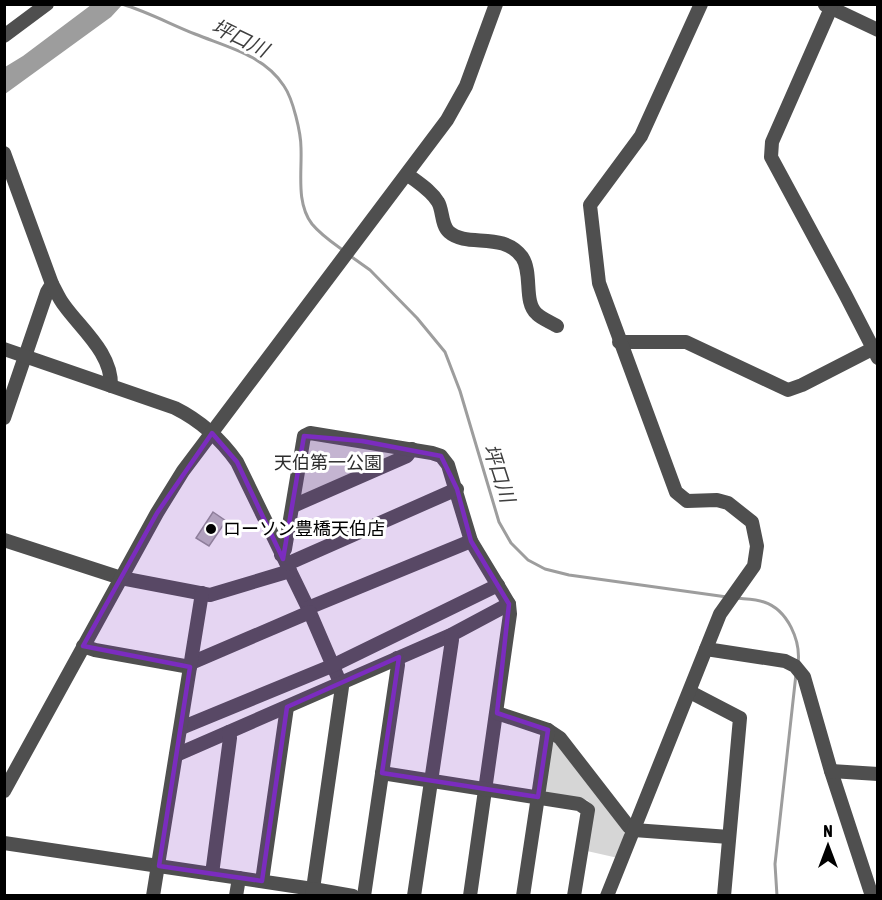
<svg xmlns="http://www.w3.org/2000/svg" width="882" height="900" font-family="'Asap Condensed','Noto Sans JP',sans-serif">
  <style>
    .green { fill: #d6d6d6 }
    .water { fill: #9d9d9d }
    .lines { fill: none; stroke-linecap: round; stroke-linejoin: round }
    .stream { stroke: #9d9d9d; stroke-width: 3 }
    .building { fill: #bfbfbf; stroke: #939393; stroke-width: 1.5 }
    .minor { stroke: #4f4f4f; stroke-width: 14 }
    .marked { fill: #7b2cbf; fill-opacity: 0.2; stroke: #7b2cbf; stroke-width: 4.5; stroke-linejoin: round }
    .poi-dot { fill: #000; stroke: #fff; stroke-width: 2 }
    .labels { text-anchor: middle; stroke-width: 6; stroke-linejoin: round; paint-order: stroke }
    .park-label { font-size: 18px; fill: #2d2d2d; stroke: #fff }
    .poi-label { font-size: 18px; fill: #000; stroke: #fff; text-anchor: start }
    .water-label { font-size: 20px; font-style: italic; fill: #3e3e3e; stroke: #fff }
  </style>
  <rect width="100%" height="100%" fill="#fff"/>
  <g class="green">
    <path d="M309,439l92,14 -101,45z"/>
    <path d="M552,739l71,89 2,10 -7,20 -31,-7 6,-45 -6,-6 -44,-7z"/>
  </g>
  <path class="water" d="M91,5h31l-11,12 -106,77v-27l18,-11z"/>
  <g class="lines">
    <g class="stream">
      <path d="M122,4c26,8 48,20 73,30 32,13 69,21 89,52 9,13 17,47 17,62 1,25 -5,55 11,76 9,11 21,19 32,27"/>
      <path d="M349,255l21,15 47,48 28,34 15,39 39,131 12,21 17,17 17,9 24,6 158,22"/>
      <path d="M736,598c9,1 20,1 28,4 24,8 37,39 34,62"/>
      <path d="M777,896l-2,-32 21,-190"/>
    </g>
  </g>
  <path class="building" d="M213,512l13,9 -17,25 -13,-8z"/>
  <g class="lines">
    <g class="minor">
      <path d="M825,5l53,25"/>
      <path d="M831,8l-59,134 -1,15 74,137 33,64"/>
      <path d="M4,36l43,-32"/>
      <path d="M4,153l48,131 -5,8 -43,126"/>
      <path d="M407,174c10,8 24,16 31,28 5,8 3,23 11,30 18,16 54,-1 73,25 11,16 1,45 15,57 5,5 14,8 20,12"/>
      <path d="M52,284c4,7 7,15 12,21 17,24 48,48 47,81"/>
      <path d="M619,342h67l102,48 14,-5 76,-39"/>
      <path d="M4,349l171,59c26,13 45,30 62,54l71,146 34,79 -29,202 -309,-46"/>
      <path d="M293,506l114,-50 5,-7"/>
      <path d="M4,540l117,38 89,17 80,-24"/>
      <path d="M281,555l4,-6 19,-113 6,-3 122,20 9,3 7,9 23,76 38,63 1,10 -40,282"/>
      <path d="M287,564l170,-75"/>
      <path d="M308,608l163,-67"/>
      <path d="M83,646l12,4 95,17"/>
      <path d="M706,649l79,12 10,5 9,11 27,94 41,125"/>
      <path d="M191,663l119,-51"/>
      <path d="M690,692l50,26 -16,178"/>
      <path d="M497,713l51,17 12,8 69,89 5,3 95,7"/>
      <path d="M181,728l153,-63 164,-80"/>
      <path d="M176,755l275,-120 58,-31"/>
      <path d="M831,771l47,3"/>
      <path d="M382,773l197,31 9,6 -14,86"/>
      <path d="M4,791l153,-278 26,-42 264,-351 19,-34 30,-82"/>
      <path d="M212,874l18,-136 -1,-6"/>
      <path d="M262,881l25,-174"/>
      <path d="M153,896l49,-303"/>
      <path d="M236,896l3,-18"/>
      <path d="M312,896l1,-7 40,7"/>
      <path d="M364,896l34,-231 -1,-7"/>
      <path d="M414,896l38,-256 -1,-5"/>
      <path d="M523,896l25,-166"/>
      <path d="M607,896l113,-282 34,-48 3,-20 -5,-24 -24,-19 -11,-3 -30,1 -11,-9 -77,-209 -9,-78 51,-69 60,-132"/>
    </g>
  </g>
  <path class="marked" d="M212,433l25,29 46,97 21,-123 58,5 79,15 16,33 14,52 38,63 -12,109 51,17 -10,67 -156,-24 17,-116 -112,50 -25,174 -103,-15 31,-199 -107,-21 74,-133z"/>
  <circle class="poi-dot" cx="211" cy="529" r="6"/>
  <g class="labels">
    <g class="park-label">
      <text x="328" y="469">天伯第一公園</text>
    </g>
    <g class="poi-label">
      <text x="223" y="535">ローソン豊橋天伯店</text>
    </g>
    <g class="water-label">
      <text transform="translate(240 38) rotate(26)" y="7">坪口川</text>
      <text transform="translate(499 473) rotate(72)" y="7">坪口川</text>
    </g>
  </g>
  <rect width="882" height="900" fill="none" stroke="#000000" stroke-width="12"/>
  <g transform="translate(828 846)" stroke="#ffffff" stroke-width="4.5" paint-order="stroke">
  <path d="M0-4.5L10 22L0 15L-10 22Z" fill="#000000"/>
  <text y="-9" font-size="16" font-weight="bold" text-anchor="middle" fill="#000000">N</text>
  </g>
</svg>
